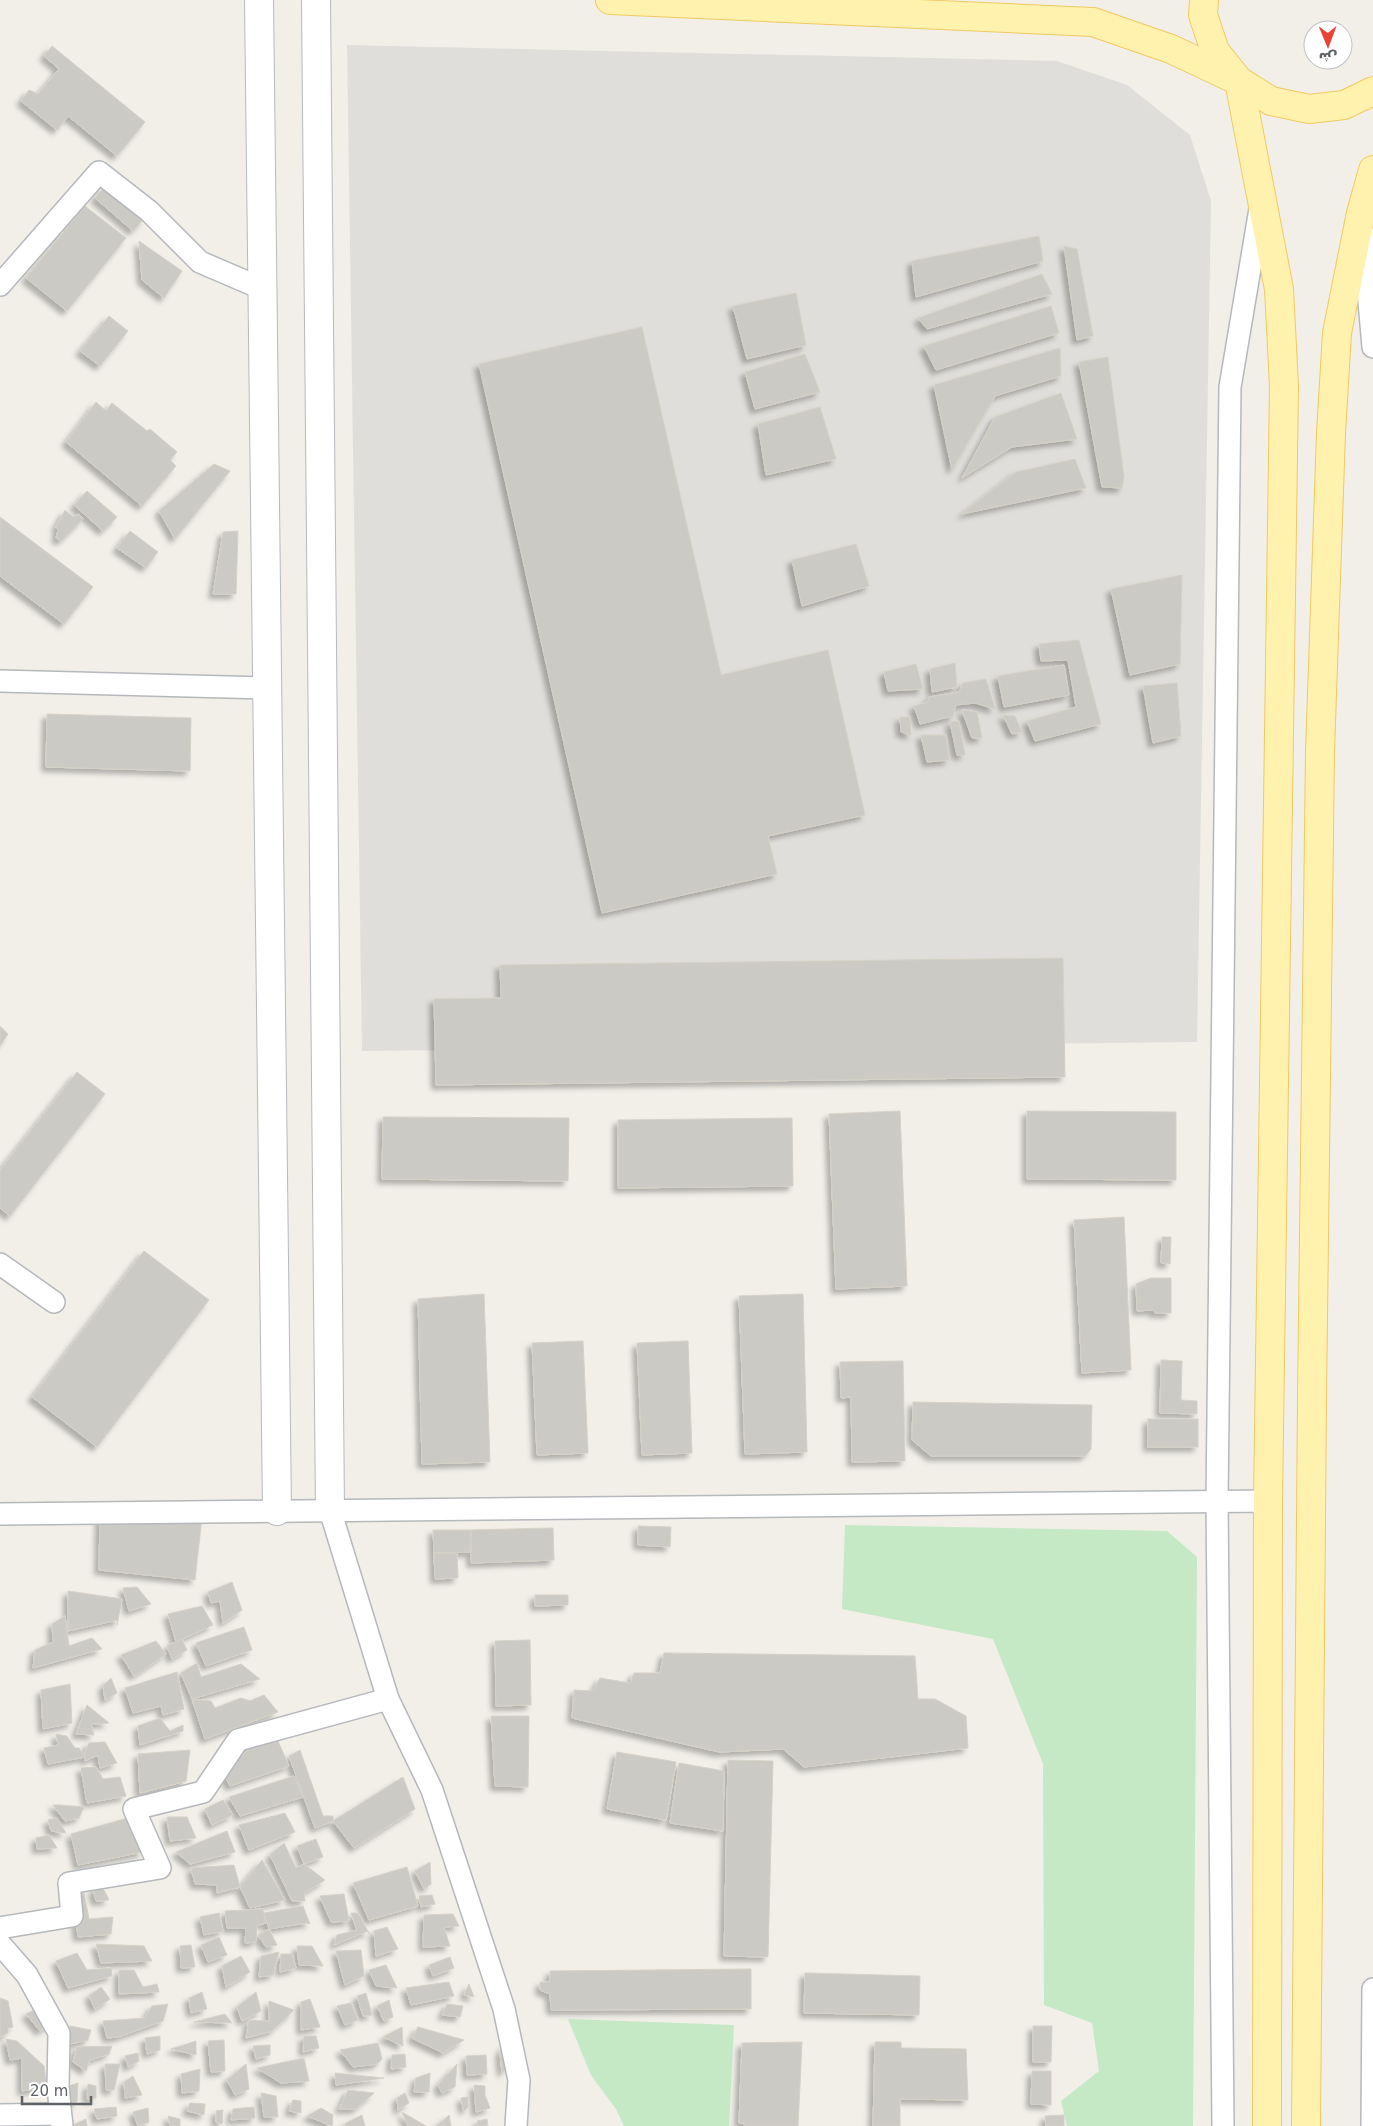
<svg xmlns="http://www.w3.org/2000/svg" width="1373" height="2126" font-family="'DejaVu Sans','Noto Sans Arabic',sans-serif">
  <style>
    .industrial { fill: #e0deda }
    .green { fill: #c5e8c5 }
    .building { fill: #cccac5; stroke: #d6d1c6; filter: url(#shadow) }
    .lines { fill: none; stroke-linecap: round; stroke-linejoin: round }
    .minor-casing { stroke: #b5b8bc; stroke-width: 24 }
    .secondary-casing { stroke: #b6babf; stroke-width: 30 }
    .primary-casing { stroke: #f2c960; stroke-width: 30 }
    .minor { stroke: #fff; stroke-width: 21 }
    .secondary { stroke: #fff; stroke-width: 28 }
    .primary { stroke: #fff2af; stroke-width: 28 }
  </style>
  <defs>
    <filter id="shadow"><feDropShadow dx="-4.5" dy="4.5" stdDeviation="2.5" flood-color="#0004"/></filter>
  </defs>
  <rect width="100%" height="100%" fill="#f1efe8"/>
  <path class="industrial" d="M347,45l710,16 70,24 63,50 21,66 -14,841 -835,9z"/>
  <g class="green">
    <path d="M845,1525l322,6 30,26 -4,569h-126l-6,-25 38,-30 -7,-48 -48,-18 -1,-241 -50,-125 -151,-30z"/>
    <path d="M568,2019l166,6 -5,101h-105l-8,-17 -25,-34z"/>
  </g>
  <g class="building">
    <path d="M52,46l93,76 -28,34 -49,-40 -11,14 -36,-29 8,-11 9,4 21,-25 -15,-13z"/>
    <path d="M105,186l39,33 -11,12 -38,-33z"/>
    <path d="M85,206l41,32 -59,73 -41,-33z"/>
    <path d="M1039,236l4,25 -127,36 -4,-36z"/>
    <path d="M139,241l43,30 -18,27 -22,-18z"/>
    <path d="M1064,246l13,3 16,87 -16,4z"/>
    <path d="M1042,274l10,20 -125,35 -9,-11z"/>
    <path d="M796,293l10,52 -59,14 -14,-53z"/>
    <path d="M1051,306l8,27 -123,37 -12,-24z"/>
    <path d="M109,316l19,15 -28,35 -20,-15z"/>
    <path d="M642,327l79,348 107,-25 37,165 -97,21 9,38 -175,39 -123,-549z"/>
    <path d="M1060,348l1,28 -66,20 -43,74 -18,-85z"/>
    <path d="M805,354l15,38 -65,17 -10,-37z"/>
    <path d="M1108,357l16,120 -2,11 -20,-1 -23,-125z"/>
    <path d="M1061,393l16,46 -65,8 -50,31 33,-61z"/>
    <path d="M96,402l10,9 6,-8 35,28 3,-2 27,23 -7,8 6,6 -34,40 -76,-64z"/>
    <path d="M820,407l16,52 -70,16 -8,-51z"/>
    <path d="M1075,459l11,29 -124,26 54,-42z"/>
    <path d="M214,464l16,7 -55,68 -16,-28z"/>
    <path d="M87,491l30,26 -14,14 -29,-26z"/>
    <path d="M65,510l8,7 6,-3 4,5 -22,22 -5,-3 2,-8 -2,-3z"/>
    <path d="M0,517l93,70 -29,37 -64,-48z"/>
    <path d="M130,531l28,21 -12,16 -29,-20z"/>
    <path d="M238,531l-2,63h-23l10,-62z"/>
    <path d="M856,544l13,42 -67,20 -10,-46z"/>
    <path d="M1182,575l-2,89 -50,11 -19,-86z"/>
    <path d="M1079,640l22,84 -66,17 -8,-20 49,-14 -8,-47 -27,1 -2,-17z"/>
    <path d="M955,663l2,24 -25,5 -2,-23z"/>
    <path d="M916,664l7,25 -35,2 -4,-19z"/>
    <path d="M1064,665l5,30 -65,12 -6,-31z"/>
    <path d="M986,679l9,30 -20,-6 -19,2 -3,11 -33,8 -6,-18 14,-4 1,-5 30,-5 4,-9z"/>
    <path d="M1177,683l4,53 -28,7 -10,-57z"/>
    <path d="M962,710l15,2 5,26h-10z"/>
    <path d="M47,714l144,4 -1,53 -144,-4z"/>
    <path d="M1003,715l12,1 7,16 -10,2z"/>
    <path d="M900,717h10l1,18 -10,-3z"/>
    <path d="M959,721l6,34h-8l-7,-33z"/>
    <path d="M921,735h25l3,25 -22,2z"/>
    <path d="M1063,958l2,119 -629,8 -2,-86 67,-1 -1,-33z"/>
    <path d="M0,1026l8,8 -8,12z"/>
    <path d="M77,1072l28,22 -95,122 -10,-8v-38z"/>
    <path d="M900,1111l7,175 -71,3 -7,-175z"/>
    <path d="M1027,1111l149,1v68l-149,-1z"/>
    <path d="M383,1117l186,1 -1,63 -186,-2z"/>
    <path d="M792,1118l1,68 -175,2v-68z"/>
    <path d="M1124,1217l7,153 -49,3 -8,-153z"/>
    <path d="M1162,1237h9l-1,27 -9,-1z"/>
    <path d="M144,1251l65,49 -112,147 -65,-50z"/>
    <path d="M1151,1278h20v35h-16l-3,-3 -15,1 -1,-27z"/>
    <path d="M484,1294l6,168 -68,2 -4,-165z"/>
    <path d="M803,1294l4,158 -62,2 -6,-158z"/>
    <path d="M583,1341l5,112 -51,2 -5,-112z"/>
    <path d="M688,1341l4,112 -50,2 -5,-112z"/>
    <path d="M1161,1360l21,1 -1,39 16,1v13l-37,-1z"/>
    <path d="M903,1361l2,100 -53,1 -1,-65 -10,1 -1,-36z"/>
    <path d="M913,1402l179,3 -1,44 -6,7h-154l-19,-16z"/>
    <rect x="1148" y="1419" width="50" height="28"/>
    <path d="M100,1516l57,7 45,-6 -7,63 -96,-10z"/>
    <path d="M638,1526l33,1 -1,20 -32,-2z"/>
    <path d="M553,1528l1,32 -83,3v-33z"/>
    <path d="M433,1530h38l-1,22 -36,1z"/>
    <path d="M434,1553h23l1,25 -23,1z"/>
    <path d="M232,1582l10,28 -19,13 -3,-22 -9,2 -3,-11z"/>
    <path d="M137,1587l14,17 -22,7 -6,-23z"/>
    <path d="M68,1591l54,8 -5,26 1,-5 -50,11z"/>
    <path d="M535,1595h33v10l-33,1z"/>
    <path d="M202,1606l11,19 -37,17 -8,-28z"/>
    <path d="M65,1616l4,30 23,-8 10,11 -69,19 2,-18 18,-8 -1,-18z"/>
    <path d="M244,1627l8,23 -46,16 -10,-23z"/>
    <path d="M182,1639l5,11 -15,9 -5,-13z"/>
    <path d="M530,1640l1,65 -35,1 -1,-65z"/>
    <path d="M156,1641l10,13 -32,22 -13,-21z"/>
    <path d="M664,1653l251,3 3,43h17l31,17 2,32 -164,19 -21,-18 -64,3 -147,-34 2,-28 19,1 7,-13 30,5 4,-10h26z"/>
    <path d="M197,1663l4,14 40,-13 19,15 -68,20 -11,-26z"/>
    <path d="M177,1672l7,37 -21,6 -2,-9 -28,7 -8,-25z"/>
    <path d="M111,1678l6,15 -12,7 -2,-14z"/>
    <path d="M70,1684l2,39 -29,6 -2,-39z"/>
    <path d="M264,1695l14,17 -73,27 -13,-40 19,2 4,7 26,-10 9,3z"/>
    <path d="M87,1705l22,18 -18,1 3,11 -18,-1z"/>
    <path d="M491,1716h38l-1,71 -33,-1z"/>
    <path d="M160,1718l10,13 13,-6v6l-43,14 -2,-19z"/>
    <path d="M274,1732l15,34 -59,20 -7,-14 24,-21 2,-11z"/>
    <path d="M56,1734l11,2 8,12h4l6,9 -37,7 -4,-16 14,-3z"/>
    <path d="M105,1742l12,21 -17,5 -2,-13 -13,6v-9l4,-9z"/>
    <path d="M190,1750l-4,31 -46,12 -2,-39z"/>
    <path d="M300,1750l23,66h10v5l-18,7 -26,-72z"/>
    <path d="M617,1752l59,10 -10,58 -59,-11z"/>
    <path d="M728,1760l45,1 -5,196 -44,-1z"/>
    <path d="M679,1763l45,8 -1,60 -53,-8z"/>
    <path d="M96,1767l7,12 17,-2 6,19 -39,7 -6,-35z"/>
    <path d="M294,1776l9,21 -63,19 -11,-19z"/>
    <path d="M403,1777l12,32 -61,39 -21,-27z"/>
    <path d="M223,1800l10,15 -21,10 -7,-16z"/>
    <path d="M53,1805h7l24,2 -5,11 -14,3z"/>
    <path d="M285,1813l10,19 -46,18 -10,-25z"/>
    <path d="M131,1817l12,35 -65,13 -7,-31z"/>
    <path d="M167,1817h20l9,21 -26,3z"/>
    <path d="M57,1818l9,15 -15,-2 -3,-11z"/>
    <path d="M227,1831l8,21 -45,12 -14,-12z"/>
    <path d="M49,1835l8,13 -20,1 -1,-11z"/>
    <path d="M316,1839l7,18 -19,7 -7,-18z"/>
    <path d="M284,1843l12,25 8,-4 21,16 -21,13 1,8h-13l-22,-46z"/>
    <path d="M262,1860l23,40 -35,8 -10,-21z"/>
    <path d="M430,1862l1,22 -7,5 -9,-18z"/>
    <path d="M234,1865l6,22 -23,6v-8l-22,-1 -4,-16z"/>
    <path d="M407,1867l11,39 -49,14 -16,-37z"/>
    <path d="M101,1884l8,16 -13,1 -3,-11z"/>
    <path d="M84,1893l5,26 24,-2 -2,17 -33,3 -5,-42z"/>
    <path d="M344,1894l5,27 -18,1 -11,-26z"/>
    <path d="M432,1895l3,9 -14,3 -2,-11z"/>
    <path d="M303,1906l7,18 -4,-1 -37,6 -5,-16z"/>
    <path d="M263,1909l3,14 -9,3 -1,16 -11,1 1,-15h-19l-2,-17z"/>
    <path d="M219,1913l4,18 -19,4 -4,-18z"/>
    <path d="M351,1913h7l12,22 -2,-4 -34,14 3,-10 20,-5z"/>
    <path d="M453,1914l6,12 -15,1 6,19 -27,1 1,-32z"/>
    <path d="M387,1927l11,22 -22,7 -2,-25z"/>
    <path d="M269,1929l8,16 -11,2 -8,-12z"/>
    <path d="M219,1937l8,18 -19,7 -7,-17z"/>
    <path d="M96,1944l48,2 8,15 -51,2z"/>
    <path d="M191,1945l4,22 -14,1 -1,-22z"/>
    <path d="M297,1946h15l11,20 -24,-1z"/>
    <path d="M361,1950l3,26 -19,9 -9,-34z"/>
    <path d="M279,1952l-6,23 -14,2 2,-21z"/>
    <path d="M77,1953l10,17 24,-2 1,8 -44,12 -12,-27z"/>
    <path d="M281,1954h11l4,14 -16,4z"/>
    <path d="M241,1956l9,16 -24,15 -4,-21z"/>
    <path d="M450,1957l4,11 -21,8 -4,-11z"/>
    <path d="M386,1965l11,23 -21,-2 -7,-16z"/>
    <path d="M751,1969v40l-200,1 -1,-16 -10,-4v-8h10v-11z"/>
    <path d="M119,1970h15l9,17 14,-3 2,8 -40,2z"/>
    <path d="M805,1973l115,3 -1,39 -115,-2z"/>
    <path d="M449,1982l5,14 -43,9 -5,-17z"/>
    <path d="M469,1984l5,13 -10,-2z"/>
    <path d="M101,1987l9,12 -15,10 -6,-13z"/>
    <path d="M202,1992l5,17 -16,4 -2,-15z"/>
    <path d="M256,1992l5,19 -19,10 -5,-14z"/>
    <path d="M366,1993l6,22 -9,1 -6,-20z"/>
    <path d="M0,1998l8,3 5,26 -5,1v5l-8,4z"/>
    <path d="M310,1999l10,28 -19,3v-28z"/>
    <path d="M389,2000l4,17 -9,4 -7,-15z"/>
    <path d="M269,2001l25,9 -22,21 -26,7 3,-18 20,1z"/>
    <path d="M351,2003l7,17 -13,5 -8,-19z"/>
    <path d="M168,2004l-5,17 -45,16 -11,1 -4,-17 42,-3 7,-12z"/>
    <path d="M447,2004l16,2 -3,11 -18,-2z"/>
    <path d="M43,2006l9,17 -12,8 -14,-17z"/>
    <path d="M225,2014l7,9 -38,-1z"/>
    <path d="M70,2026l21,4 -3,10 -18,4z"/>
    <path d="M1033,2026h19l-1,36h-18z"/>
    <path d="M402,2027l1,19 -20,-9z"/>
    <path d="M418,2027l46,13 -21,13 -31,-15z"/>
    <path d="M160,2036v14l-13,4 -2,-16z"/>
    <path d="M304,2036h12l3,12 -16,4z"/>
    <path d="M6,2039l11,2 27,25 3,21 -25,4v-33l-12,2z"/>
    <path d="M224,2040l1,31 -14,1 -3,-31z"/>
    <path d="M196,2041v14l-25,-6z"/>
    <path d="M802,2042l-4,84h-54v-3h-5l3,-80z"/>
    <path d="M875,2042h26v6l65,1 2,51 -68,-1v27h-27z"/>
    <path d="M378,2043l4,16 -5,5 -24,3 -13,-17z"/>
    <path d="M505,2044l3,23 -6,6 -2,-21z"/>
    <path d="M270,2045v10l-14,4 -3,-13z"/>
    <path d="M112,2046l-3,8 -19,6 -4,11 -13,-9 4,-15z"/>
    <path d="M138,2053l1,8 -11,6 -3,-11z"/>
    <path d="M405,2054l1,13 -15,2 1,-14z"/>
    <path d="M486,2055l1,19 -20,1 -1,-19z"/>
    <path d="M304,2058l5,23 -28,2 -24,-15z"/>
    <path d="M105,2064h15l-6,26h-8z"/>
    <path d="M246,2064l3,25 -14,6 -8,-15z"/>
    <path d="M457,2064l-2,23 -13,6 -4,-8z"/>
    <path d="M200,2069l-1,22 -17,2 -1,-19z"/>
    <path d="M1032,2071h19v34l-20,-1z"/>
    <path d="M335,2073l49,5 -48,7z"/>
    <path d="M430,2073l-1,19h-15l2,-14z"/>
    <path d="M133,2076l9,19 -17,3 -1,-16z"/>
    <path d="M78,2083l-1,19 -10,2 2,-18z"/>
    <path d="M88,2084l8,2v12l-9,1z"/>
    <path d="M474,2085l11,1v9l5,13 -14,4z"/>
    <path d="M348,2090l26,3 -18,16h-17z"/>
    <path d="M261,2093l15,3 2,21h-14z"/>
    <path d="M405,2093l4,10 -11,7 -1,-12z"/>
    <path d="M468,2097v10l-4,4 -3,-13z"/>
    <path d="M293,2100l8,1v12l-12,-2z"/>
    <path d="M190,2103l15,1 -1,11 -17,-4z"/>
    <path d="M116,2107l1,9 -20,3 -3,-10z"/>
    <path d="M254,2107l1,11 -24,2 2,-11z"/>
    <path d="M148,2108l1,14 -11,4 -5,-14z"/>
    <path d="M321,2108l12,7 -1,11 -25,-10z"/>
    <path d="M223,2110l-1,14 -6,-2v-11z"/>
    <path d="M402,2112l24,14h-18z"/>
    <path d="M362,2115l3,11h-20l1,-3z"/>
    <path d="M449,2115l2,11h-12l-1,-1z"/>
    <path d="M1064,2115v11h-18l-1,-10z"/>
    <path d="M168,2116l12,3v7h-10z"/>
    <path d="M86,2119l1,7h-14v-1z"/>
    <path d="M487,2119l1,7h-10l-1,-5z"/>
  </g>
  <g class="lines">
    <defs>
      <g id="minor">
        <path d="M1363,233l10,114"/>
        <path d="M0,285l99,-113 50,39 51,51 63,27"/>
        <path d="M0,681l267,7"/>
        <path d="M0,1264l54,38"/>
        <path d="M330,1510l58,189 44,91 72,219 15,71 -3,46"/>
        <path d="M0,1514l1268,-13"/>
        <path d="M0,1928l72,-12 -3,-33 91,-15 -26,-59 69,-17 35,-52 150,-41"/>
        <path d="M0,1944l27,31 32,58 -1,55 4,38"/>
        <path d="M0,2115l60,-1"/>
        <path d="M1223,2126l-6,-625 13,-1114 30,-178"/>
        <path d="M1372,2126l1,-137"/>
      </g>
      <g id="secondary">
        <path d="M259,0l18,1511"/>
        <path d="M316,0l14,1510"/>
      </g>
      <g id="primary">
        <path d="M610,0l483,22 78,27 68,32 40,208 5,97 -16,1115 -1,625"/>
        <path d="M1204,0l-1,15 12,36 24,30 32,20 38,8 35,-4 29,-14"/>
        <path d="M1306,2126l6,-728 8,-646 11,-319 6,-100 24,-120 12,-43"/>
      </g>
    </defs>
    <use href="#minor" class="minor-casing"/>
    <use href="#secondary" class="secondary-casing"/>
    <use href="#primary" class="primary-casing"/>
    <use href="#minor" class="minor"/>
    <use href="#secondary" class="secondary"/>
    <use href="#primary" class="primary"/>
  </g>
  <g transform="translate(1328 45) rotate(179)"><circle r="24" fill="#ffffff" stroke="#bfc1c3"/>
  <path d="M0-4L9 19L0 12L-9 19Z" fill="#ea4335"/>
  <text y="-8" font-size="14" font-weight="bold" text-anchor="middle" fill="#5f6368">ش</text>
  </g>
  <path d="M22 2096v8h69v-8" fill="none" stroke="#5f6368" stroke-width="2.5"/>
  <text x="30" y="2096" font-size="15" fill="#5f6368" stroke="#ffffff" stroke-width="4" paint-order="stroke">20 m</text>
</svg>
